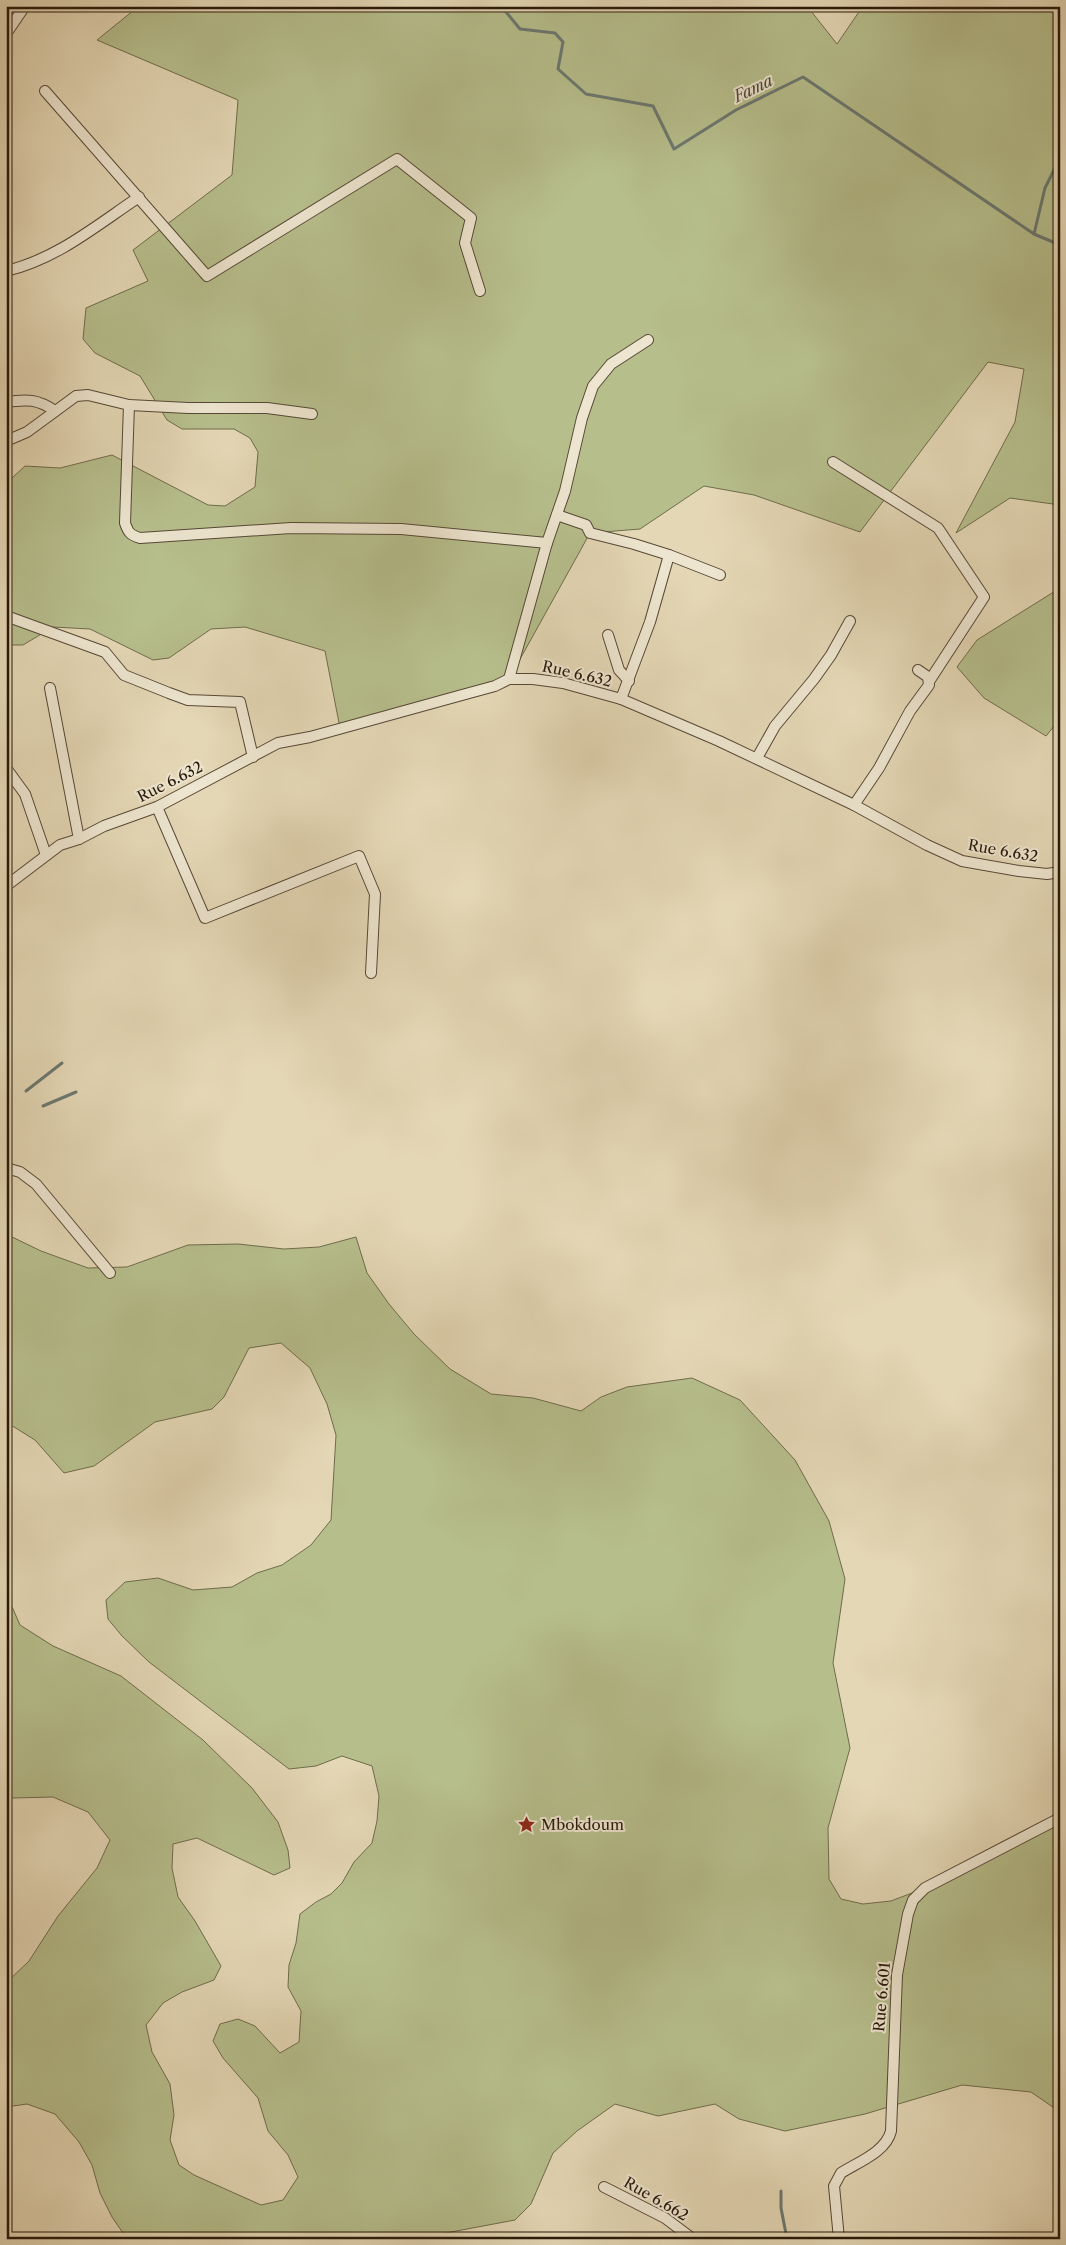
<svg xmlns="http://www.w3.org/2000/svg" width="1066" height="2245" font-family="'Libre Caslon Text',serif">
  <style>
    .green { fill: #b6be8c; stroke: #6f6c4c }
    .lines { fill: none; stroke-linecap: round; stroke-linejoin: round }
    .stream { stroke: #6b7870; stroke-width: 3 }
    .minor-casing { stroke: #574836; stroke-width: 12 }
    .minor { stroke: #ede5cf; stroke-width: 10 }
    .labels { text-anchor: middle; stroke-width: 4; stroke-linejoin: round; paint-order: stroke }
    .street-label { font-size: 15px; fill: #28190b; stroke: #ede5cf }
    .poi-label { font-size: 15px; fill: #28190b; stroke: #ede5cf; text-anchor: start }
    .water-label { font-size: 16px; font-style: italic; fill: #49493e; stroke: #ede5cf }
  </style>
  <rect width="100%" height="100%" fill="#e4d7b5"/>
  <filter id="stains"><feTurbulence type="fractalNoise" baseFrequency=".004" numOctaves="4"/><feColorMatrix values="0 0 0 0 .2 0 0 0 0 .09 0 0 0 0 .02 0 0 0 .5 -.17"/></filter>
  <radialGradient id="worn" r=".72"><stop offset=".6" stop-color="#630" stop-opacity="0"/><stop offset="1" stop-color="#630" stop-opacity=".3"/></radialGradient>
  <g class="green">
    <path d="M139,6h668l30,38 26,-38h197v499l-50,-7 -54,35 59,-111 9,-53 -36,-7 -128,170 -106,-37 -50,-9 -64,43 -50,4 -81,146 -169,49 -15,-77 -80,-24 -34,2 -42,29 -16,2 -63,-31 -37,-2 -30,18h-17v-149l6,-18 13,-12 35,2 52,-13 96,50 17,1 30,-19 3,-35 -8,-14 -16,-9h-52l-15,-9 -27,-44 -45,-23 -12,-14 3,-31 62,-27 -15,-31 99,-75 6,-75 -141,-60z"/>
    <path d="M1060,588v131l-14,17 -62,-38 -27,-31 20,-27z"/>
    <path d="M6,1234l35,17 47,17 39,-1 61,-22 50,-1 46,5 35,-2 37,-10 11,36 22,31 25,30 36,35 41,25 42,4 48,13 20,-14 26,-10 65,-9 48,22 55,60 34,61 16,58 -12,84 17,85 -22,80 1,51 12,20 22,5 28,-3 34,-13 135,-70v294l-29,-20 -69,-7 -97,29 -80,17 -46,-12 -24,-15 -57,12 -43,-12 -38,27 -24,22 -22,51 -16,16 -80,15h-48l-21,4h-239l-15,-22 -12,-24 -8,-28 -13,-23 -24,-28 -28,-10 -21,3v-124l23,-22 29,-45 39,-48 13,-28 -22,-28 -35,-15 -40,1 -7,-3v-202l14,32 33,21 68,30 82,64 49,48 26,34 10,28 2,18 -16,7 -77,-37 -24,6 -1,24 6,29 17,24 26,45 -7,14 -32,12 -19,11 -17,22 6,27 18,32 4,31 -4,25 9,25 15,10 67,30 22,-5 15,-23 -10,-22 -20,-24 -10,-33 -35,-40 -10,-17 7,-17 18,-5 17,7 25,27 19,-11 2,-31 -13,-24 1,-22 7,-22 4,-29 16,-12 15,-8 11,-11 12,-21 18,-19 5,-22 2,-25 -7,-30 -30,-10 -26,10 -27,3 -140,-107 -27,-26 -14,-17 -2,-19 19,-18 33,-4 35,12 39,-3 25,-14 25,-8 29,-20 20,-25 5,-85 -9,-31 -17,-36 -29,-25 -32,5 -25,49 -12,12 -57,13 -61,44 -30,7 -29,-33 -29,-18z"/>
  </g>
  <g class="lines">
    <g class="stream">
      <path d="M501,6l19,23 35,4 8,9 -5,27 28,25 67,12 21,43 62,-39 67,-33 231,157 26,11"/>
      <path d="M1034,234l11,-46 15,-30"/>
      <path d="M26,1091l36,-28"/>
      <path d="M43,1106l33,-14"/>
      <path d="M781,2191v17l6,31"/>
    </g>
    <defs>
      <g id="minor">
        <path d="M6,34l19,-28"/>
        <path d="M45,91l162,185 190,-117 74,59 -6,25 15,48"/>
        <path d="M6,271c51,-12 91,-46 133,-74"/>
        <path d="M6,402c21,-3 32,-3 49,9"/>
        <path d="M129,405l-4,118c3,9 5,12 15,15l151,-10 110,1 146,14"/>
        <path d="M6,441l21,-9 49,-36 12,-1 41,10 59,3h79l45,6"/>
        <path d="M833,462l105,66 46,69 -54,83"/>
        <path d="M557,515l29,10 4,8 44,11 35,11 51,20"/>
        <path d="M6,616l99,36 19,23 45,18 19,7 52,2 13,55"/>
        <path d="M608,635l11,35 10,11"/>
        <path d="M509,679l38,-136 18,-52 17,-73 11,-32 18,-22 37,-24"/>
        <path d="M50,688l29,151"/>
        <path d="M621,699l29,-77 19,-67"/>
        <path d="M757,758l18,-32 39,-47 17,-24 19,-34"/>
        <path d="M6,768l19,26 21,61"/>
        <path d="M854,805l25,-37 31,-57 19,-26 -1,-8 -10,-7"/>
        <path d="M157,807l48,111 154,-62 16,38 -4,79"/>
        <path d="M6,886l54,-41 19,-6 25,-13 53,-19 121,-64 32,-6 152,-42 33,-9 14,-7h24l30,4 58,16 98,42 135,64 73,40 35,16 57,10 28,3 13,-2"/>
        <path d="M6,1168l14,4 16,12 74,89"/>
        <path d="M604,2187l61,31 28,21"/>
        <path d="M839,2239l-5,-53 7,-13c17,-11 45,-21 50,-42l6,-156 11,-61 5,-14 12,-12 135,-70"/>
      </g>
    </defs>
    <use href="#minor" class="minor-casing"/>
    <use href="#minor" class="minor"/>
  </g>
  <defs>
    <symbol id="sight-bare" viewBox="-9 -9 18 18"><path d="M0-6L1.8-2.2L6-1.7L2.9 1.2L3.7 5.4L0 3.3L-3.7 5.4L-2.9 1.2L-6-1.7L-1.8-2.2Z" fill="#8f2418" stroke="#ede5cf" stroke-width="2.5" paint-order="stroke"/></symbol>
  </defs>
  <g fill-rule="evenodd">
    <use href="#sight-bare" x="514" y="1812" width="25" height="25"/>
  </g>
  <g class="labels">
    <g class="street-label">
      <text transform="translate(577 674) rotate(13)" y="5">Rue 6.632</text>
      <text transform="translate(170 782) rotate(-27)" y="5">Rue 6.632</text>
      <text transform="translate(1003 851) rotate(10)" y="5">Rue 6.632</text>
      <text transform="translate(882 1997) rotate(-85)" y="5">Rue 6.601</text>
      <text transform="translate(656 2199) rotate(30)" y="5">Rue 6.662</text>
    </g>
    <g class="poi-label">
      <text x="541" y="1830">Mbokdoum</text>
    </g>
    <g class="water-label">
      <text transform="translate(753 88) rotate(-26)" y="6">Fama</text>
    </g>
  </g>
  <rect width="1066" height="2245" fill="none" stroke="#e4d7b5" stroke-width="25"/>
  <rect x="8" y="8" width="1051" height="2230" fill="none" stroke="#28190b" stroke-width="2.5"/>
  <rect x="12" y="12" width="1041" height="2220" fill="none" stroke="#28190b"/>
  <rect width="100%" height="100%" filter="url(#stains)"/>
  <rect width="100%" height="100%" fill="url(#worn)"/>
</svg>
